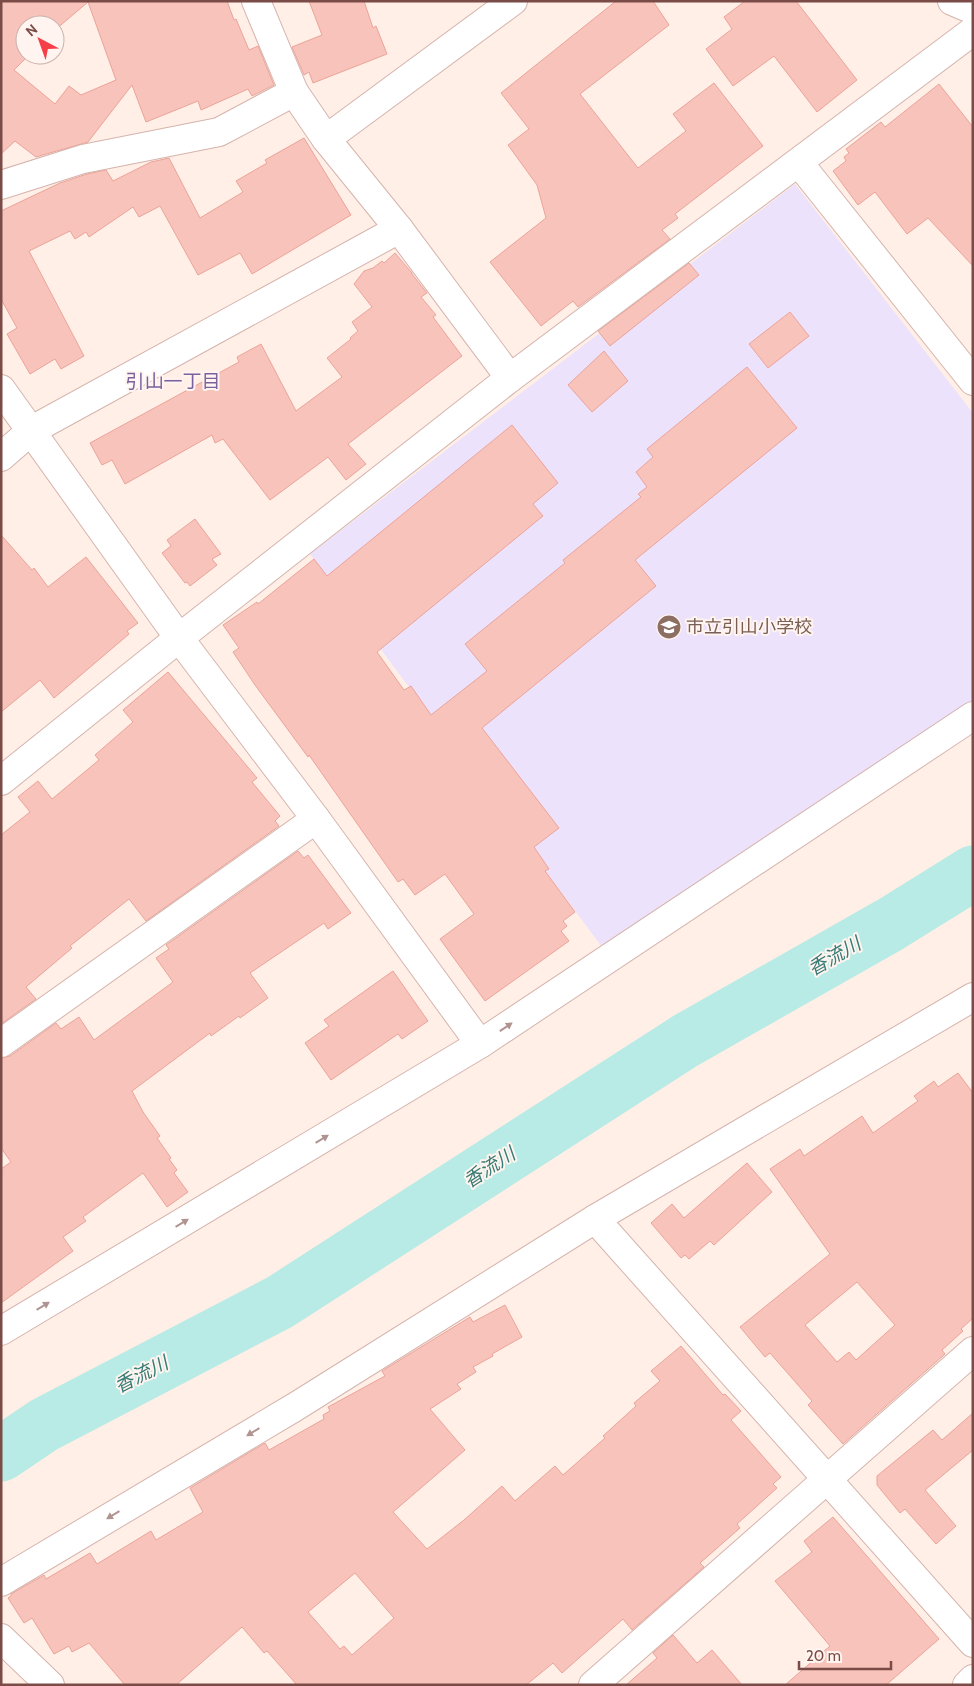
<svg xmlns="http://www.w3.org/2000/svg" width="974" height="1686" font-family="Cabin,'Noto Sans JP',sans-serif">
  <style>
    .education { fill: #ece2fb }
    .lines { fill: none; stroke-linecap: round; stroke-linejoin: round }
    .river { stroke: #b8ebe5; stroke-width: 55 }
    .building { fill: #f7c3ba; stroke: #eca399; fill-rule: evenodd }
    .minor-casing { stroke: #d5b4ad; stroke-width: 30 }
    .minor { stroke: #fff; stroke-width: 28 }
    .oneway { fill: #b09491 }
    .labels { text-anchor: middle; stroke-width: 4; stroke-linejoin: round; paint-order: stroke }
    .education-label { font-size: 18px; fill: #785e54; stroke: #fff4ef; text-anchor: start }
    .neighbourhood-label { font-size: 19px; fill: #7b629f; stroke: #fff4ef }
    .water-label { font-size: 19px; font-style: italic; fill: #367b74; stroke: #fff4ef }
  </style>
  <rect width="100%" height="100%" fill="#ffefe6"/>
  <path class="education" d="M795,184l178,229v287l-371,247 -292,-393z"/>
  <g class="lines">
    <path class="river" d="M1,1454l43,-29 236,-123 405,-261 206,-117 82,-51"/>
  </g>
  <g class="building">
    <path d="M1,1h226l7,19 2,-1 13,31 9,-4 16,39 -22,11 -4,-7 -47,21 -3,-9 -52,21 -14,-37 -44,57 -52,15 -21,-16 -14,13zM88,2l28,78 -35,15 -12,-9 -14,18 -41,-34 15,-15h-4v-30h30v5z"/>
    <path d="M309,1h55l9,27 3,-2 11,28 -74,29 -4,-11 -5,3 -12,-28 30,-12z"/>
    <path d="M616,1h37l16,24 -89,69 58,74 48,-37 -13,-17 41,-31 49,63 -88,68 3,4 -16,12 8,9 -92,68 -5,-6 -32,25 -51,-64 56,-44 -9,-33 -29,-40 21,-16 -28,-36z"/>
    <path d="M745,1h51l61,79 -40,32 -43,-56 -41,30 -27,-37 26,-20 -8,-12z"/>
    <path d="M939,84l34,43v139l-45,-48 -21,16 -32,-42 -17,13 -25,-34 13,-10 -2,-4 5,-4 -3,-4 35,-27 4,5z"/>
    <path d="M304,138l47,77 -99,59 -12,-21 -42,22 -38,-69 -21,11 -6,-10 -44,30 -3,-5 -11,7 -5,-8 -41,20 55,105 -23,13 -6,-10 -25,15 -23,-40 10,-6 -16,-29v-88l59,-28 27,-9 19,-4 7,11 38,-19 18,-4 31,60 43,-26 -7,-11 31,-18 -2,-3z"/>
    <path d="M395,253l17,20v1l15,19 -6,4 15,18 -3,2 29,39 -114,88 18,20 -20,16 -18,-23 -58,43 -47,-61 -8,4 -3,-8 -87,49 -13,-24 -10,5 -12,-22 149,-81 -2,-5 24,-13 35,67 46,-34 -15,-19 24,-19 -1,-1 8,-7 -6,-9 20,-15 -18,-23 10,-13 9,-3 9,-7 2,2z"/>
    <path d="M689,263l10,12 -89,71 -12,-15z"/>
    <path d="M790,312l19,24 -41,32 -19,-24z"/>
    <path d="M604,351l24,30 -36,31 -24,-27z"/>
    <path d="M747,367l50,61 -162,132 21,26 -174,142 77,100 -25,19 15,22 -4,2 30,41 -12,9 4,5 -6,5 8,10 -84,60 -45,-62 34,-25 -29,-40 -30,21 -12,-16 -5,3 -89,-127 -1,2 -53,-72 -22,-33 6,-4 -16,-23 34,-23 1,2 56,-45 13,17 185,-151 46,58 -25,21 10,12 -166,136 27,38 7,-4 20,29 56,-44 -22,-27 100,-81 -2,-3 78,-63 -3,-3 9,-7 -11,-15 17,-15 -6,-8z"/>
    <path d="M195,519l26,35 -9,5 5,6 -27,21 -3,-4 -2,1 -23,-30 9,-7 -4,-6z"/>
    <path d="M1,535l31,35 2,-2 14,19 38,-30 52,66 -11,8 2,3 -75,64 -14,-18 -39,32z"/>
    <path d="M168,672l89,106 -5,4 28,34 -5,5 4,5 -133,95 -17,-22 -59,47 2,2 -46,39 10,12 -35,25v-189l29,-23 -12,-15 20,-16 14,18 47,-39 -4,-5 38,-33 -10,-12z"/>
    <path d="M298,851l6,7 4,-3 43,58 -23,16 -4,-6 -74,50 18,25 -28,20 -1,-2 -28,20 -1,-3 -78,58 11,21 17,24 -3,2 14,20 -2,1 8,11 -3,3 14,19 -21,15 -24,-34 -60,44 3,4 -23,16 10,14 -72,52v-134l10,-7 -10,-14v-90l9,-2 46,-33 5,6 18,-12 15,23 79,-58 -17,-24 13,-9 -3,-4z"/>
    <path d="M393,971l35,50 -26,18 -4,-5 -67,46 -26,-37 24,-17 -5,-6z"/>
    <path d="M958,1073l15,20v225l-12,11 2,2 -21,19 3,4 -102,90 -35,-39 4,-4 -42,-48 -5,4 -25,-30 90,-73 -60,-85 30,-20 4,7 58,-40 11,17 45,-32 -4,-5 20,-15 4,6zM857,1282l38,43 -39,35 -7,-8 -12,10 -32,-37z"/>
    <path d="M747,1163l25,29 -58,53 -4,-4 -21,18 -4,-4 -4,3 -30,-35 21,-19 12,14z"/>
    <path d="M505,1305l17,32 -30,17 1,2 -20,11 3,5 -19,12 4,5 -31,20 35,41 -72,62 34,37 37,-29 38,-34 13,15 40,-35 8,9 42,-37 -2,-2 33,-30 -2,-3 26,-22 -9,-10 30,-25 42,49 2,-1 16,17 -10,9 50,57 -8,7 4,4 -40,36 3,4 -40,35 4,4 -72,63 -9,-11 -61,54 -9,-10 -27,22h-229l-30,-34 -3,2 -22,-26 -66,58h-51l-36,-42 -17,9 -3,-6 -15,8 -22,-36 -8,5 -16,-25 3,-2v-2l33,-19 2,4 44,-26 7,11 54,-33 5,9 47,-28 -13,-24 75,-45 4,7 55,-31 -1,-4 7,-4 -2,-4 57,-31 -3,-5 88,-54 3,5zM355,1573l39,45 -42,37 -8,-9 -4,3 -32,-37z"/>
    <path d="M973,1413v37l-48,40 31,36 -20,18 -31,-35 -5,4 -23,-28v-9l56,-46 9,10z"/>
    <path d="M833,1517l106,122 -53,46h-101l45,-39 -55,-65 37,-29 -8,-11z"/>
    <path d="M673,1635l24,28 15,-13 30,35h-116l31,-27 -4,-5z"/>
  </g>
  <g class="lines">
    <defs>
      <g id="minor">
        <path d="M256,1l38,91 32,47 73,90 111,149"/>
        <path d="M952,1l21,9"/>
        <path d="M326,139l187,-138"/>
        <path d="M799,163l174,218"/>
        <path d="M1,185l82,-26 136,-27 75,-40"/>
        <path d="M1,389l178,249 137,181 164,225"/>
        <path d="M1,457l31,-27 367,-201"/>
        <path d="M1,781l178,-143 331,-260 463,-347"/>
        <path d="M1,1043l315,-224"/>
        <path d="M595,1219l378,424"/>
        <path d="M1,1331l479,-287 493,-328"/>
        <path d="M1,1582l294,-175 300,-188 378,-222"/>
        <path d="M1,1638l49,47"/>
        <path d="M593,1685l380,-334"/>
        <path d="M967,1685l6,-6"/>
      </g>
    </defs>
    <use href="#minor" class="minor-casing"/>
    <use href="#minor" class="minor"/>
  </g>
  <defs><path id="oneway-solid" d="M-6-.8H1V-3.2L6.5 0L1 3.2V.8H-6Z" transform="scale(1.25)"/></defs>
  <g class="oneway">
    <use href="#oneway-solid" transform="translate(506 1027) rotate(-34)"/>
    <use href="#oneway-solid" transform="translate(322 1139) rotate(-31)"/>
    <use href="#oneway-solid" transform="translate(182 1223) rotate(-31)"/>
    <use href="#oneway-solid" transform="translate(43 1306) rotate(-31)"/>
    <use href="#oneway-solid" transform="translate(253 1432) rotate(149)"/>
    <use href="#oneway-solid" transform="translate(113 1515) rotate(149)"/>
  </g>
  <defs>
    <symbol id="school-disc" viewBox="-11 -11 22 22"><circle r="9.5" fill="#8d6e63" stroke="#fff4ef"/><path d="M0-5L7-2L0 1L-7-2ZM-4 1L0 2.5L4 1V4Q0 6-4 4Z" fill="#fff"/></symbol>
  </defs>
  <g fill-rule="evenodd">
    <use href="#school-disc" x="655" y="613" width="28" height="28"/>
  </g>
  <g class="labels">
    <g class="education-label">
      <text x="686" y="633">市立引山小学校</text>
    </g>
    <g class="neighbourhood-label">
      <text x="173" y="388">引山一丁目</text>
    </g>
    <g class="water-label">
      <text transform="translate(834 956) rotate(-30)" y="7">香流川</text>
      <text transform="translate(489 1167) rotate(-33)" y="7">香流川</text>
      <text transform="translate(141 1374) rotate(-27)" y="7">香流川</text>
    </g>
  </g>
  <rect width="974" height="1686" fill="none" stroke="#7b4c47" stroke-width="5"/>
  <g transform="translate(40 40) rotate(319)"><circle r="24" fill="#fff4ef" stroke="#cab1ac"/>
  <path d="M0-4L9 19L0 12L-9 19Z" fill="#f53e45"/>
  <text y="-8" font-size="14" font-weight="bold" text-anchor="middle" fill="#7b4c47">N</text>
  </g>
  <path d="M799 1661v8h92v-8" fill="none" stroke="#7b4c47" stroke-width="2.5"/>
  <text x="806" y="1661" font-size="15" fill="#7b4c47" stroke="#fff4ef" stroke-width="4" paint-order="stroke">20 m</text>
</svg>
